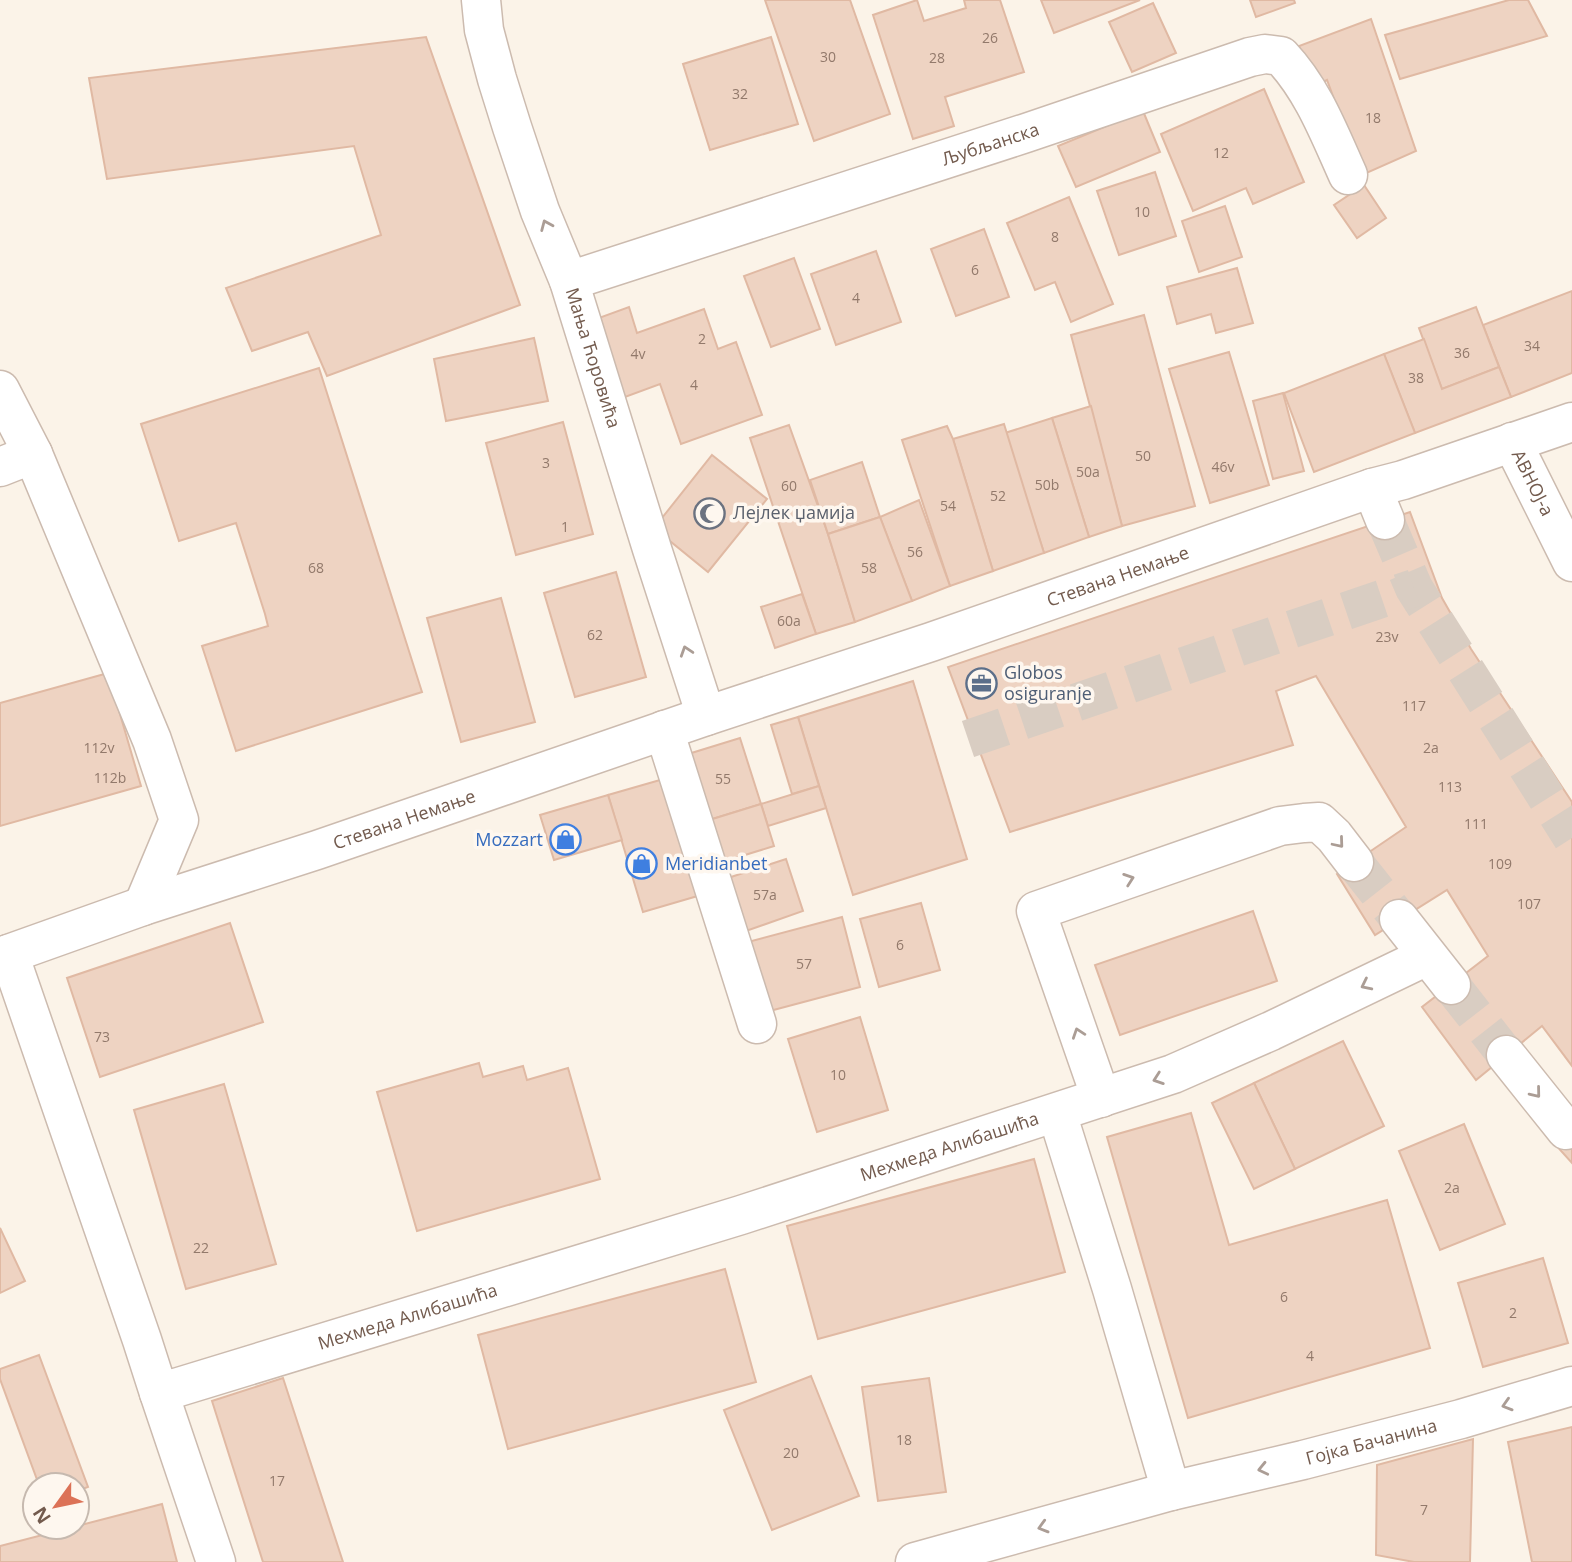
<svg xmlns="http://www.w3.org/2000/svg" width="1572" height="1562" font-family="'Open Sans',sans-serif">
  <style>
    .building { fill: #eed3c2; stroke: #e0b9a3; stroke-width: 2 }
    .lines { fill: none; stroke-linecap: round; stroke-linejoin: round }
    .minor-tunnel { stroke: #d9cdc2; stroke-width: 38; stroke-dasharray: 38 19; stroke-linecap: butt }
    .minor-casing { stroke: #ccbbaf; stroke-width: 41 }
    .minor { stroke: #fff; stroke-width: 38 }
    .oneway { stroke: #ab9d95 }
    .labels { text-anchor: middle; stroke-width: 7; stroke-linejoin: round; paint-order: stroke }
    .number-label { font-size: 14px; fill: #92796b }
    .street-label { font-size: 18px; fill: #735b4e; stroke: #fef7ef }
    .worship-label { font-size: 18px; fill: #5b616d; stroke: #fef7ef; text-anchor: start }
    .service-label { font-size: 18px; fill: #4e5e75; stroke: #fef7ef; text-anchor: start }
    .shop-label { font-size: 18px; fill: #366cbe; stroke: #fef7ef; text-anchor: end }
  </style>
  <rect width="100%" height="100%" fill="#fbf3e8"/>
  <g class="building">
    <path d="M765,0h85l40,114 -76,27z"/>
    <path d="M917,0l7,21 42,-13 -2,-8h36l24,72 -79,25 9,29 -41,13 -40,-124z"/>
    <path d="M1041,0h99l-86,33z"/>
    <path d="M1250,0h44l1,3 -39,14z"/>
    <path d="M1509,0h19l19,36 -147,43 -15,-44z"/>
    <path d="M1153,3l23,50 -44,19 -23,-50z"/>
    <path d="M1371,19l45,132 -54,24 -35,-95 -12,6 -16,-40z"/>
    <path d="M426,37l94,268 -193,71 -19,-44 -56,19 -26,-63 155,-53 -27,-89 -247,33 -18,-101z"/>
    <path d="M771,37l27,87 -88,26 -27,-86z"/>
    <path d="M1264,89l40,93 -51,22 -7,-16 -53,23 -32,-77z"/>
    <path d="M1143,111l17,41 -84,35 -18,-41z"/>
    <path d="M1155,172l21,64 -57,19 -22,-64z"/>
    <path d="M1364,185l22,33 -29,20 -23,-33z"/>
    <path d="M1069,197l44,107 -42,18 -16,-40 -20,8 -28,-67z"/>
    <path d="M1225,206l17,51 -43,15 -17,-51z"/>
    <path d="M984,229l25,68 -53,19 -25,-67z"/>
    <path d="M876,251l25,71 -65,23 -25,-71z"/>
    <path d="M794,258l26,71 -49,18 -27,-71z"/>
    <path d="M1237,268l16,55 -37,10 -5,-19 -34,10 -10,-37z"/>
    <path d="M1572,291v82l-61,24 -28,-72z"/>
    <path d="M629,307l8,26 67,-24 14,40 18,-7 26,73 -81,29 -21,-60 -35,13 -29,-78z"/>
    <path d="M1476,307l23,60 -57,22 -23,-61z"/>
    <path d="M1144,315l51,191 -73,20 -51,-191z"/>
    <path d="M534,338l14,63 -102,20 -12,-62z"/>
    <path d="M1424,339l18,50 57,-22 12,30 -96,36 -31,-79z"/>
    <path d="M1229,352l40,133 -59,18 -41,-134z"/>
    <path d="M1384,354l31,79 -101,39 -30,-79z"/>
    <path d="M319,368l103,324 -186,59 -34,-105 66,-20 -3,-12 -29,-91 -57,18 -38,-117z"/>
    <path d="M1283,393l21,78 -31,8 -20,-78z"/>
    <path d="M1091,406l31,120 -33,11 -37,-119z"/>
    <path d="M1052,418l37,119 -45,16 -39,-120z"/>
    <path d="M563,422l30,112 -77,21 -30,-112z"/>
    <path d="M1004,424l40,129 -51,18 -40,-132z"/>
    <path d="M789,425l39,109 27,88 -39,12 -66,-196z"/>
    <path d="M947,426l6,13 40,132 -43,15 -48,-146z"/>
    <path d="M712,455l55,44 -59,73 -54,-44z"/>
    <path d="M862,462l18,55 -52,17 -18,-54z"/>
    <path d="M919,500l31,86 -38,15 -32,-84z"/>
    <path d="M1410,512l32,86 29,51 101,153v264l-30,-40 -66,54 -54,-73 66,-51 -41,-66 -72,45 -38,-61 69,-47 -90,-151 -40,15 17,54 -283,87 -62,-165z"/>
    <path d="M880,517l32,84 -57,21 -27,-88z"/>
    <path d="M616,572l30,105 -71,20 -31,-104z"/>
    <path d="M802,594l14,40 -41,14 -14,-41z"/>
    <path d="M501,598l34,124 -74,20 -34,-124z"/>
    <path d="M108,673l33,113 -141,40v-123z"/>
    <path d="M913,681l54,178 -114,36 -55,-178z"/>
    <path d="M798,717l21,69 -27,8 -21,-69z"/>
    <path d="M740,738l21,66 -55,17 -21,-66z"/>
    <path d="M667,778l34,117 -58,17 -35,-117z"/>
    <path d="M819,786l7,22 -58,18 -7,-22z"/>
    <path d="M608,795l14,45 -68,20 -14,-45z"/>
    <path d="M761,804l13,42 -55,17 -13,-42z"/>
    <path d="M786,859l17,52 -57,20 -18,-53z"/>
    <path d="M921,903l19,67 -61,17 -19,-68z"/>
    <path d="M1253,911l24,70 -157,54 -25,-70z"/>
    <path d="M842,917l18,70 -94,25 -18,-70z"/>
    <path d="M230,923l33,99 -163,55 -33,-99z"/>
    <path d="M860,1017l28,93 -71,22 -29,-93z"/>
    <path d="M1343,1041l41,85 -89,43 -41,-86z"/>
    <path d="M479,1063l4,14 40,-11 4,14 41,-12 32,111 -183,52 -40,-139z"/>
    <path d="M1254,1083l41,86 -41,20 -42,-86z"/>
    <path d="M224,1084l52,180 -90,25 -52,-179z"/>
    <path d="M1191,1113l38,132 158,-45 43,148 -242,70 -81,-281z"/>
    <path d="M1464,1124l41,100 -65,26 -41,-99z"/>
    <path d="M1572,1125v38l-18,-20z"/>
    <path d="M1034,1159l31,113 -247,67 -31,-113z"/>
    <path d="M0,1228l25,53 -25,12z"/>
    <path d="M1543,1258l25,85 -85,24 -25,-84z"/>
    <path d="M725,1269l31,113 -248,67 -30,-114z"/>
    <path d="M39,1355l49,132 -11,4v-6h-38l-39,-106v-10z"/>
    <path d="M811,1376l48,120 -87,34 -48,-120z"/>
    <path d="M283,1378l60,184h-80l-51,-161z"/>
    <path d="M929,1378l17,114 -68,9 -16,-114z"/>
    <path d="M1572,1427v135h-40l-24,-120z"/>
    <path d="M1473,1439l-3,123h-56l-38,-7 1,-90z"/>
    <path d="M162,1504l15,58h-177v-16z"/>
  </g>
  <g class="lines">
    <g class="minor-tunnel">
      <path d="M1385,520l29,68 158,250"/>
      <path d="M968,739l446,-151"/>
      <path d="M1354,862l45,57"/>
      <path d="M1451,985l55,70"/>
    </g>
    <defs>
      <g id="minor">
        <path id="s1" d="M481,0l3,30 13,49 15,48 28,84 29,70 83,268 54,167"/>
        <path id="s2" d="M569,281l457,-148 224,-76 15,-3 16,2c32,34 48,77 67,119"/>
        <path d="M0,390l33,64"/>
        <path id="s3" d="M1512,442l60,120"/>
        <path d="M0,467l33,-13 119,286 27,80 -36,86"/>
        <path d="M1372,488l13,32"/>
        <path d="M664,730l93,294"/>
        <path d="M1399,919l52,66"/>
        <path id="s4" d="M9,954l133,386 17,53 582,-178 432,-141 98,-43 156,-75"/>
        <path id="s5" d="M0,957l143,-51 174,-56 389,-134 225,-74 441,-154 31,-8 169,-58"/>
        <path d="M1506,1055l60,75"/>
        <path d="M1101,1098l-65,-187 244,-85 24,-3 15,-1 15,14 20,26"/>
        <path d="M1057,1113l55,176 59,202"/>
        <path d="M159,1393l57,169"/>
        <path id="s6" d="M915,1562l256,-71 132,-31 158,-41 111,-33"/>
      </g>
    </defs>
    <use href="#minor" class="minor-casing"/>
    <use href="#minor" class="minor"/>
  </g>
  <defs><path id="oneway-chevron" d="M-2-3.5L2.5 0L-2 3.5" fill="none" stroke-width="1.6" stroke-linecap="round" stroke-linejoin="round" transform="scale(1.75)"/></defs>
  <g class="oneway">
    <use href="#oneway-chevron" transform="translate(546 225) rotate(-113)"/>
    <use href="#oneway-chevron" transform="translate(686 651) rotate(-108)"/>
    <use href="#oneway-chevron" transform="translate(1339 843) rotate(50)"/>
    <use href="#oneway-chevron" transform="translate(1129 879) rotate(-19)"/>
    <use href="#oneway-chevron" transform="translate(1366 985) rotate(154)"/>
    <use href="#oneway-chevron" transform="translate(1078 1033) rotate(-109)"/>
    <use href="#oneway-chevron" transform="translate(1158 1079) rotate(161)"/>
    <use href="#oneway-chevron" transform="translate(1536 1093) rotate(51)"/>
    <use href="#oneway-chevron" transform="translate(1507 1405) rotate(163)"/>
    <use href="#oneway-chevron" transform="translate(1263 1469) rotate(167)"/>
    <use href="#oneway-chevron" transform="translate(1043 1527) rotate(164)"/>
  </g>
  <defs>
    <symbol id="mosque-ring" viewBox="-11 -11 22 22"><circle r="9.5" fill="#fef7ef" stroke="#6b7280" stroke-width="1.5"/><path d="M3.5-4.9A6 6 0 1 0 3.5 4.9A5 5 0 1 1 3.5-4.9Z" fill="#6b7280"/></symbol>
    <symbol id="office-ring" viewBox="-11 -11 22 22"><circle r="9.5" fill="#fef7ef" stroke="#5c6f8a" stroke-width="1.5"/><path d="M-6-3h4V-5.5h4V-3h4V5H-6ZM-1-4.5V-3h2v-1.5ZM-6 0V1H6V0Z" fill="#5c6f8a"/></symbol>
    <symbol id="shop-ring" viewBox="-11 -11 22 22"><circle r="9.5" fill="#fef7ef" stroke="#3f7fe0" stroke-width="1.5"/><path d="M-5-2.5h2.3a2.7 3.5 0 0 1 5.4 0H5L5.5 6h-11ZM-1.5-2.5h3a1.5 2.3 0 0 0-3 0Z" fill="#3f7fe0"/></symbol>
  </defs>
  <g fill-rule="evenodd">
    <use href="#mosque-ring" x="692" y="496" width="35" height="35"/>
    <use href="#office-ring" x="964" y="666" width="35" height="35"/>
    <use href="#shop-ring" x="548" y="822" width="35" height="35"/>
    <use href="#shop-ring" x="624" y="846" width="35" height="35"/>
  </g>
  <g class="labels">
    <g class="number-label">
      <text x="990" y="43">26</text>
      <text x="828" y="62">30</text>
      <text x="937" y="63">28</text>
      <text x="740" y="99">32</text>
      <text x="1373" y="123">18</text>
      <text x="1221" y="158">12</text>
      <text x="1142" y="217">10</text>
      <text x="1055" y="242">8</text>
      <text x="975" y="275">6</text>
      <text x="856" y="303">4</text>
      <text x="702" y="344">2</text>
      <text x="1532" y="351">34</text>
      <text x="1462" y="358">36</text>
      <text x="638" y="359">4v</text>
      <text x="1416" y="383">38</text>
      <text x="694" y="390">4</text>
      <text x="1143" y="461">50</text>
      <text x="546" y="468">3</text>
      <text x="1223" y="472">46v</text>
      <text x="1088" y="477">50a</text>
      <text x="1047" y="490">50b</text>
      <text x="789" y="491">60</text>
      <text x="998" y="501">52</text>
      <text x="948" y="511">54</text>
      <text x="565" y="532">1</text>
      <text x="915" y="557">56</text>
      <text x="316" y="573">68</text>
      <text x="869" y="573">58</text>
      <text x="789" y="626">60a</text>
      <text x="595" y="640">62</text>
      <text x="1387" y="642">23v</text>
      <text x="1414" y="711">117</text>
      <text x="99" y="753">112v</text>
      <text x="1431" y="753">2a</text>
      <text x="110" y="783">112b</text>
      <text x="723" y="784">55</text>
      <text x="1450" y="792">113</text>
      <text x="1476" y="829">111</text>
      <text x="1500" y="869">109</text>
      <text x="765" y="900">57a</text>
      <text x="1529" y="909">107</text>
      <text x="900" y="950">6</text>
      <text x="804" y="969">57</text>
      <text x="102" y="1042">73</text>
      <text x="838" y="1080">10</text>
      <text x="1452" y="1193">2a</text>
      <text x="201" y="1253">22</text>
      <text x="1284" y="1302">6</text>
      <text x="1513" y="1318">2</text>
      <text x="1310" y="1361">4</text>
      <text x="904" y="1445">18</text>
      <text x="791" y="1458">20</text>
      <text x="277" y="1486">17</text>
      <text x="1424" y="1515">7</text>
    </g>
    <g class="street-label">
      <text dy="6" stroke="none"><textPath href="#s2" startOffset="443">Љубљанска</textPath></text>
      <text dy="6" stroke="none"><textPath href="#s1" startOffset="376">Мања Ћоровића</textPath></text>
      <text dy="6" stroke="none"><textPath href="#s3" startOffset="46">АВНОЈ-а</textPath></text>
      <text dy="6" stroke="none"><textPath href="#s5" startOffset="1181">Стевана Немање</textPath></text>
      <text dy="6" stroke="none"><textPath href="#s5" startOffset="427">Стевана Немање</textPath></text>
      <text dy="6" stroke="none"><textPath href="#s4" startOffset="1292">Мехмеда Алибашића</textPath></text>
      <text dy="6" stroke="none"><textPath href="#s4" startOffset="724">Мехмеда Алибашића</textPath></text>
      <text dy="6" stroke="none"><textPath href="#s6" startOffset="472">Гојка Бачанина</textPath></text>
    </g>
    <g class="worship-label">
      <text x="733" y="519">Лејлек џамија</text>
    </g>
    <g class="service-label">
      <text x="1004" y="679">Globos<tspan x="1004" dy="21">osiguranje</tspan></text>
    </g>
    <g class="shop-label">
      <text x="543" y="846">Mozzart</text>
      <text x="665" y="870" text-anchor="start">Meridianbet</text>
    </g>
  </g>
  <g transform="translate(56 1506) rotate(237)"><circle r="33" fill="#fef7ef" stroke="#c6b9af" stroke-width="2"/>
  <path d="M0-5L12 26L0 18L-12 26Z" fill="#dc7257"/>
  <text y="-10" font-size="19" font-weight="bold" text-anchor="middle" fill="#735b4e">N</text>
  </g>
</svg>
